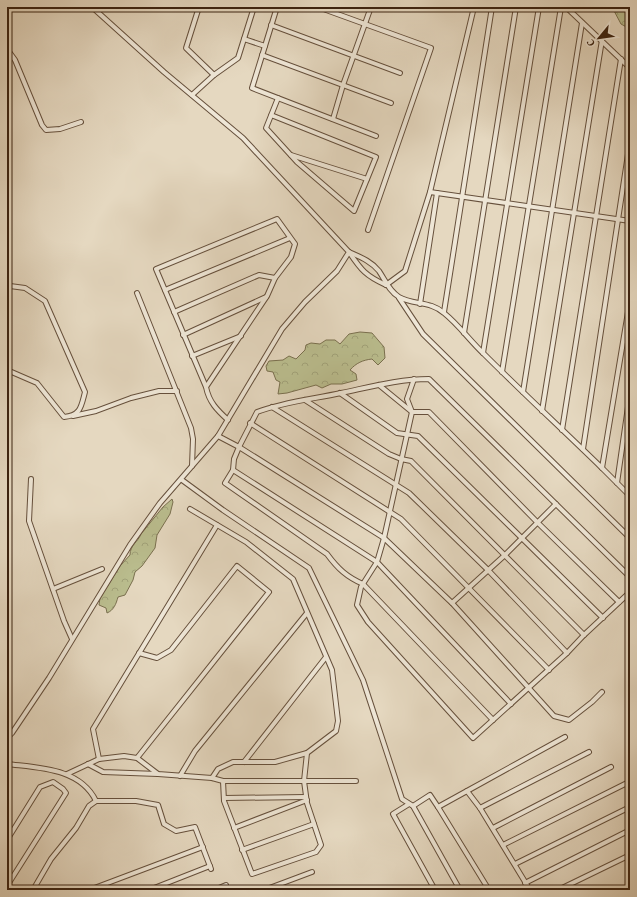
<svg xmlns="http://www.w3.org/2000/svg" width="637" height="897" font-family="'Gentium Book Plus',serif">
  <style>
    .forest { fill: url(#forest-crowns); stroke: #7a704f }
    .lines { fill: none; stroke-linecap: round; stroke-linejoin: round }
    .service-casing { stroke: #66503c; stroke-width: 6 }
    .service { stroke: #eee6d6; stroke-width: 4 }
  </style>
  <defs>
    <pattern id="forest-crowns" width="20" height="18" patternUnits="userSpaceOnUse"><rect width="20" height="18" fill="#babd8e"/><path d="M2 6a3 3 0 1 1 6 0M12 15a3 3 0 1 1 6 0" fill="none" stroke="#a1a279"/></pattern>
  </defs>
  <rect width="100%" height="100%" fill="#e5d8c0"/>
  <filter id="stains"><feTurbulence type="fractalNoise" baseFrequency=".005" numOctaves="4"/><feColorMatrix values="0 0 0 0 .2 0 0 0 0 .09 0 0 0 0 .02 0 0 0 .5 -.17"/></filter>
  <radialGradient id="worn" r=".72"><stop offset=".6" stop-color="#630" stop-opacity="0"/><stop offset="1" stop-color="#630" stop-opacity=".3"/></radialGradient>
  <g class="forest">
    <path d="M612,7h18v22l-9,-5z"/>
    <path d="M360,332l12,1 12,14 1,11 -7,7 -6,-6c-9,1 -16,4 -22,11l6,4 1,6 -15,4h-11l-9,4 -6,-3 -29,8 -9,1 2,-12 -4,-2 -3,-8 -6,-1 -1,-5 3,-5 14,-1 6,-4 7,3 9,-9 1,-5 5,-2 9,1 6,-4h9l5,4 9,-10z"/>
    <path d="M172,499l1,3 -3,12 -13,21 -2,13 -13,18 -7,6 -2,8 -8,15 -7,2c-2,7 -4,13 -11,16l-1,-5 -7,-3 1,-7 20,-32 10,-11c0,-10 8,-13 11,-21l22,-27z"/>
  </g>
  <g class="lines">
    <defs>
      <g id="service">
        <path d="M199,7l-13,41 28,27"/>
        <path d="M318,7l113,41 -63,182"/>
        <path d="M566,7l64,61"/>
        <path d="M271,25l129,48"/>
        <path d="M244,39l21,7 12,-39"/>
        <path d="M265,46l-13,42 124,48"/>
        <path d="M7,49l8,11 27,65 4,5 14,-1 21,-7"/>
        <path d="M262,55l129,48"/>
        <path d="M192,95l22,-20 24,-17 16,-51"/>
        <path d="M271,115l105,42 -22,54 -57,-49 -31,-34 12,-30"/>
        <path d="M333,119l10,-34 28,-78"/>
        <path d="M291,155l76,24"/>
        <path d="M430,192l44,-185"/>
        <path d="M349,252c11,5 22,9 30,19 6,9 10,20 20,26 14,8 32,4 45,16 15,12 26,28 40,41 39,39 79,76 118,114l28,-168"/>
        <path d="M349,252c12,18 17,24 37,33"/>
        <path d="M386,285l19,-14 25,-79 200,29"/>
        <path d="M7,287l3,-1 15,2 20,13 40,91c-4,15 -4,23 -21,25l-27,-34 -30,-13"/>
        <path d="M165,290l125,-52"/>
        <path d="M137,293l54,135 2,11 -1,27"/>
        <path d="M399,298l24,36 207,204"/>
        <path d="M420,304l17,-111"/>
        <path d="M174,312l85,-37 16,3"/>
        <path d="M444,312l48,-305"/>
        <path d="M464,333l52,-326"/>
        <path d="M183,335l83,-38"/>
        <path d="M483,353l56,-346"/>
        <path d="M192,356l49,-20"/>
        <path d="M502,372l59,-365"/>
        <path d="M414,379l-7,20 5,13 -28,126 -7,24 -16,25 -4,18 11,17 105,116 94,-85 17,-18 46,-43"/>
        <path d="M379,385l33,27h17l108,110 82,80"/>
        <path d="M206,387l61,-91 8,-18 16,-21 4,-13 -18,-25 -121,50 50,118c3,15 11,23 22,33"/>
        <path d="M523,392l59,-369"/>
        <path d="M340,393l57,40 21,3 185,182"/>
        <path d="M305,400l84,54 12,5 10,2 173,174"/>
        <path d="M272,407l137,86 79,77 79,83"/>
        <path d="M542,411l60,-371"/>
        <path d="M73,416l23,-5 35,-13 28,-7h18"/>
        <path d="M250,423l151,96 148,151"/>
        <path d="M562,430l59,-371"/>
        <path d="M218,436l21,11 145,91 68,65 102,113 15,4 23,-18 10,-10"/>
        <path d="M583,449l47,-308"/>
        <path d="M602,468l28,28"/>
        <path d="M233,470l144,92 134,142"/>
        <path d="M31,479l-2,42 35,100 8,18"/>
        <path d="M182,480l41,30 86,58 54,112 39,119 11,7 47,84"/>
        <path d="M617,483l13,-90"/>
        <path d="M190,509l56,33 47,37 39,91 6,51 -2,10 -29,22 -32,9h-42l-15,7 -6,9"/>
        <path d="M53,589l49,-20"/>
        <path d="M452,603l53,-48 51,-51"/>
        <path d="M493,720l-130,-136c-16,-7 -25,-15 -36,-30l-102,-71 8,-13 1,-11 5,-12 18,-35c26,-10 56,-13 84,-19 29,-6 58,-14 88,-14l201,198"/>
        <path d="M7,738l5,-5 37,-55 81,-133 30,-42 58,-67 64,-107 23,-27 32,-31 12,-19 -106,-114 -79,-66 -72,-65"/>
        <path d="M137,758l132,-166 -32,-26 -66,84 -14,8 -18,-5"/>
        <path d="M99,759l-6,-30 124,-204"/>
        <path d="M244,762l82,-105"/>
        <path d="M7,764c32,4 73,4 89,37"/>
        <path d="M88,764l15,8 55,2"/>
        <path d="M67,774l32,-15 25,-3 13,2 21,16 54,4 11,3h133"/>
        <path d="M180,776l15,-25 112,-138"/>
        <path d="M223,781l1,20 28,73 64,-22 5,-7 -14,-42 -3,-22 3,-28"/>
        <path d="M467,791l98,-54"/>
        <path d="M224,798l82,-1"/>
        <path d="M409,804l-16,10 42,76"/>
        <path d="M413,806l17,-11 8,12 51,83"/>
        <path d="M438,807l29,-16 13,17 50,82"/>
        <path d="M480,808l109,-56"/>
        <path d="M234,828l73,-28"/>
        <path d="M493,828l118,-61"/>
        <path d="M7,840l33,-53 13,-5 10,7 3,4 -59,93"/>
        <path d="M503,845l126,-63"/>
        <path d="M242,850l72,-26"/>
        <path d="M515,864l115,-57"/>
        <path d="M525,883l105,-53"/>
        <path d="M33,890l18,-31 25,-31 13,-22 7,-5h40l22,4 6,19 12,7 19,-4 16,42"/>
        <path d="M89,890l114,-43"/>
        <path d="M149,890l61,-24"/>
        <path d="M214,890l12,-5"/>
        <path d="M264,890l48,-18"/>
        <path d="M558,890l72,-35"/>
      </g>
    </defs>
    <use href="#service" class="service-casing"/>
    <use href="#service" class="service"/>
  </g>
  <rect width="637" height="897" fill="none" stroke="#e5d8c0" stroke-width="24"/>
  <rect x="8" y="8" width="621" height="881" fill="none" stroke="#3b2210" stroke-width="2"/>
  <rect x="12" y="12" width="613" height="873" fill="none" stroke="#3b2210"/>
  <g transform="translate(599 38) rotate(241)" stroke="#eee6d6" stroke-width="3" paint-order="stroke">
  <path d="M0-3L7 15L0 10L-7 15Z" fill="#3b2210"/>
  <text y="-6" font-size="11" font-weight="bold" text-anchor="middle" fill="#3b2210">С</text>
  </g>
  <rect width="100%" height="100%" filter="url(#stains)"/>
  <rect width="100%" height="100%" fill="url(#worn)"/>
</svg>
